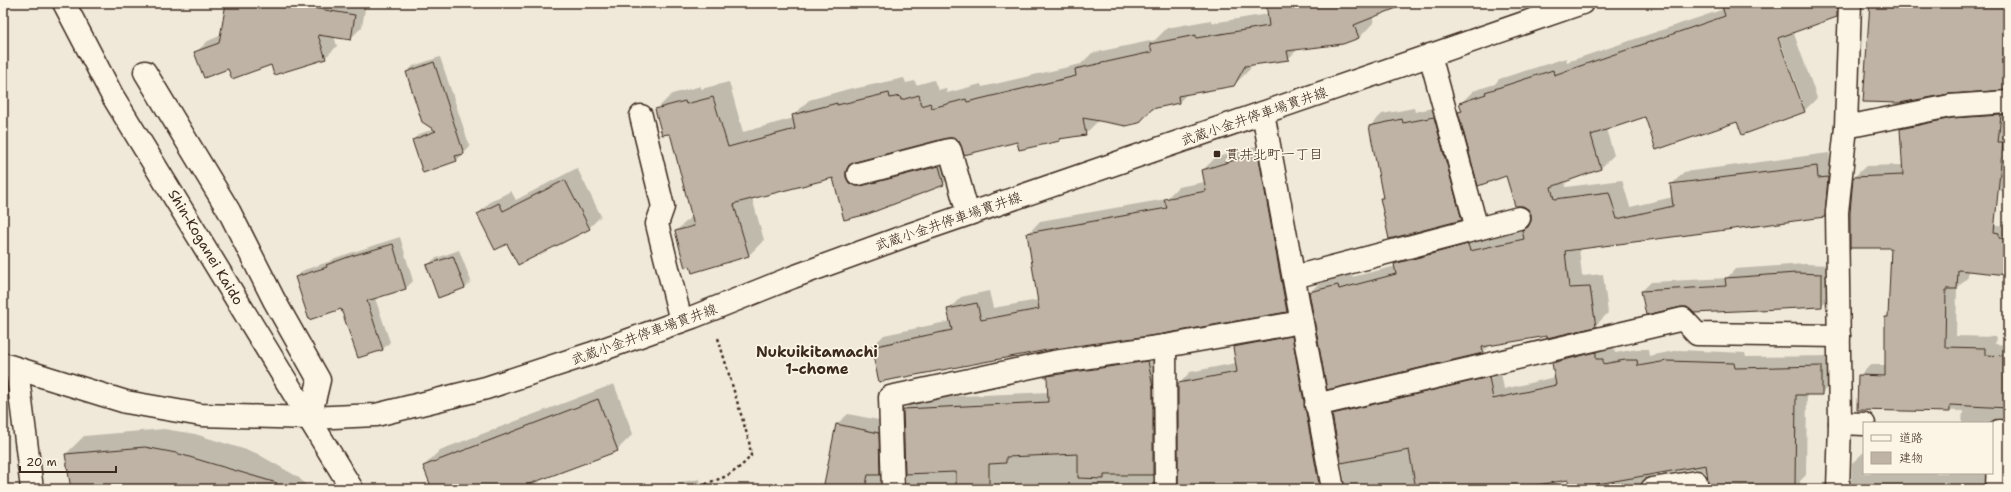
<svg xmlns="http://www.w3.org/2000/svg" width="2011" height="492" font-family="'Shantell Sans','Klee One',sans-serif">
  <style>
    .shadow { fill: #0003; fill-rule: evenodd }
    .building { fill: #beb3a4; stroke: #3b2a1e }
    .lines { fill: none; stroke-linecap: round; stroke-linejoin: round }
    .minor-casing { stroke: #3b2a1e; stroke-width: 25 }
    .major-casing { stroke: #3b2a1e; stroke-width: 25 }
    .path { stroke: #3b2a1e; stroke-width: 2.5; stroke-dasharray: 3 3; stroke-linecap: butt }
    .minor { stroke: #fcf5e5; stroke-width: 22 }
    .major { stroke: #fcf5e5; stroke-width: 22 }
    .poi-dot { fill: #3b2a1e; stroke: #fcf5e5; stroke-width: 1.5 }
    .labels { text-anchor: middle; stroke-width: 3.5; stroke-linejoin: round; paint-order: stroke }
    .street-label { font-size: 14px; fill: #3b2a1e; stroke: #fcf5e5 }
    .poi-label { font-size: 14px; fill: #3b2a1e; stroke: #fcf5e5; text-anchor: start }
    .neighbourhood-label { font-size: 15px; font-weight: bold; fill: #3b2a1e; stroke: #fcf5e5 }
  </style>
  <rect width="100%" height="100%" fill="#f0e9d9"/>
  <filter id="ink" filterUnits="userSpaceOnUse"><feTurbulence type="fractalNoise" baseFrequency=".025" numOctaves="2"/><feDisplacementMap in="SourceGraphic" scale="8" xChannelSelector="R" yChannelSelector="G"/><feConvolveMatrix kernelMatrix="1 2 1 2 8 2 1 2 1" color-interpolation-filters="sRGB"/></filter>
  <g filter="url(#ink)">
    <g class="shadow">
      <path d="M227,3h139l-4,24 -12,12 -16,-3 3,10 -12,12 -96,9 -33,-15 12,-11 14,-6z"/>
      <path d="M1267,3h139l-34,13 2,6 -15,16 -61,11 -10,10 -36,5 -2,5 -16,16 -47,9 -8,8 -80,18 -14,14 -24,4 -2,2 -41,1h-58l-6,-4h-7l-86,22 4,8 89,-16 5,17 -16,16 -75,29 -34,-37 -82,22 12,42 -15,15 -73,-24 16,-15 -20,-79 -16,-27 16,-16 29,-8v3l28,-7 14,50 51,-14 -1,-2 16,-16 43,-12 1,1 51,-11 2,5 9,-2 1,4 18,-5 4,10 8,-2 1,5 34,-9 1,3 99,-23 11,-11 63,-13 12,-12 44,-8 1,3 56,-9z"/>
      <path d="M1723,3h126l-12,13 -44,15 24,67 -13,13 -67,9 -92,-4 -39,13 8,26 -13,13 -36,13 1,6 56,-7 8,27 43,-10 -2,-12 13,-13 145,-19 8,50 -13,13 -245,32 3,28 21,-2 5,39 -13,13 -105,19 -7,7 -155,36 -18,-96 13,-13 28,-6 1,4 44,-11 12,-15 116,-22 8,-8v-7l-25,-39 -48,-63 3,-3 -2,-5 13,-13 22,-7 4,-5 67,-21 1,4 157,-53zM1777,32l27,74h-3l-26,-73z"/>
      <path d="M1863,3h145v86l-137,-85 -8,2z"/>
      <path d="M440,57l30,90 -13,13 -33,12 -11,-32 6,-6 15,-5 -27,-57 6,-6z"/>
      <path d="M2008,103v88l-99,-5 -2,31 101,9v48l-40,-4v7l-11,11 -1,48 40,1 -1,7 13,1v77l-2,-3 -9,-1 -2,59 8,12h-152l1,-26 12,-11v21h128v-50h-30l1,-12 -105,-2 1,-33 11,-11h16v-47l3,-4 3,-66 -38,-71 12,-11 37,-1 -2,-36 13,-13z"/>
      <path d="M1445,105l28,102 -12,12 -80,-20 2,-3 -13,-70 12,-12 32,-6 1,4z"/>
      <path d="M1270,142l29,157 -12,12 -124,22 -291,14 12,-12 67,-14 -2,-12 12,-12 28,-6 4,17 45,-8 -10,-66 12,-13 126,-22 12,-12 27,-5 -2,-12 12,-12z"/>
      <path d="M577,168l24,48 -12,12 -81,15 -30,-29 12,-12 21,-11 5,9z"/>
      <path d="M400,237l13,44 -7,7 -31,10 15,44 -7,7 -24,8 -17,-49 -46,-31 8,-7 27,-9 4,-3z"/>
      <path d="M459,250l12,31 -6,7 -26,9 -12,-31 7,-7z"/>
      <path d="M1805,264l26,1 -1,32 -9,9h-141l-33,7 -5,-22 9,-9 76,-4 8,-9z"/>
      <path d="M1303,326l36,163h-160v-105l11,-12 46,-9 -2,-16 11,-11z"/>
      <path d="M1607,348h7l1,5 22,-4h11l1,7 30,-6 66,3 1,4 87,-1 -1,27 -11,11h-14l-1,81 -6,6 1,8h-126l34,-5 -2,-10 -6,-4 -7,-1 -43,7v4l7,9h-88l-2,-10 -51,10h-171l-13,-75 11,-11 156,-36 4,22 51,-12 -2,-14 11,-11zM1493,375l1,2 -150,35v-2z"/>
      <path d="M1159,350l13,139h-266l-2,-79 11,-12 134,-6 -1,-15 12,-12z"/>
      <path d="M614,384l19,50 -16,16 -104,39h-80l-9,-23 16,-16z"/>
      <path d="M848,414l41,8 4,67h-69l13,-65z"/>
      <path d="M164,429l31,5 61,19 42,24 12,12h-238l-6,-35 18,-18z"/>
      <path d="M700,479l2,10h-47l3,-3z"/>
    </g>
    <g class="building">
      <path d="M226,3h57l72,12 -4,25 -33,-5 8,24 -52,16 -3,-10 -39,14 -4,-10 -24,9 -10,-26 25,-9z"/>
      <path d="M1266,3h138v2l-50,20 5,13 -16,6 -56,7 2,9 -44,6 -11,20 -56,10 1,7 -27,6 -13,14 -13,3 -43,-8 3,17 -27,4 1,2 -41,9 -2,-8 -53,13 -5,-14 -5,-3h-7l-92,24 -6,3 -3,6v6l3,6 6,3h6l78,-20 5,19 -76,29 -24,6 -11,-42 -97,25 -2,2 15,51 -57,17 -2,-7 -5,2 -10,-37 19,-5 -23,-89 -2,-3 -7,1 -7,-26 30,-8 1,3 27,-7 15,50 67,-18 -3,-14 45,-12v2l52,-12 1,5 10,-2 1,4 18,-5 3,11 8,-3 2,5 34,-9 1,3 109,-26 -1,-7 77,-17 -2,-8 46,-9v3l73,-12z"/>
      <path d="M1721,3h116v14l-59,21 27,74 -63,23 -5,-13 -81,28 -11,-33 -54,18 10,34 -50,18 3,12 55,-7 8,27 56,-13 -3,-22 147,-18 1,12 10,-1 -3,40 -260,34 4,37 21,-1 6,40 -49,11v-2l-65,11 1,6 -156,37 -18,-98 29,-7 1,4 57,-15 -2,-10 74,-20 2,7 54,-12 -2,-9 6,-3 3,-6v-7l-3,-5 -5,-3h-8l-9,-30 -28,10 -20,-74 4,-1 -3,-8 27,-9 -1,-2 68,-22 1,5 171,-59z"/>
      <path d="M1870,3h138v87l-59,4 -50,9 -36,-1z"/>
      <path d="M434,62l30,92 -9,2 2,5 -34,12 -11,-33 24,-9 -14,-9 -16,-50z"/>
      <path d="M2001,115l-3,27h5l-9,90 5,1v5l9,1v36l-50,-5 -1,19h-11l-1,58 40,1v7l23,1v52l-58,-3v7l-93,-2 1,-35 27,1v-59h3l3,-69h-41v-35l3,-36 50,-2 -3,-46 52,-11z"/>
      <path d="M1434,117l28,103 -73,19 -9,-41h3l-14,-72 33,-7 1,4z"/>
      <path d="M1258,153l29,159 -124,22 -116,16 -168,32 -8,-35 81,-17 -5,-21 30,-6 4,17 58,-11 -12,-76 140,-25 -3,-9 42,-8 -4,-21z"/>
      <path d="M565,180l25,49 -72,36 -11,-21 -12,6 -18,-36 22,-11 4,8z"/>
      <path d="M393,244l13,45 -39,12 16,49 -25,8 -17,-49 -32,11 -14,-43 32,-10 -1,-2 25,-9z"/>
      <path d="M453,256l12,32 -27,10 -12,-33z"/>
      <path d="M1796,273l26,1v33l-128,6 -7,-6h-6l-35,8 -5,-24 85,-5 -1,-8z"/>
      <path d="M1292,336l28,153h-142v-106l59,-11 -4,-25z"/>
      <path d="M1596,352v7h7v5l22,-4h12l1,6 29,-5 67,2 1,5 87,-2v29h-26l-1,92 -89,2 2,-9 -2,-15 -137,24 -1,-9 -56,9h-96l-7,-39 -68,13 -9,-49 157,-37 4,22 63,-14 -4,-22z"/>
      <path d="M1148,361l5,27v87h-49v4l-26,-1v-24l-72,3v6l-17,1v25h-33v-17l-51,2 -2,-65 145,-7 -1,-26z"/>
      <path d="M598,399l20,52 -102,38h-84l-9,-23z"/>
      <path d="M836,424l43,9 1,42h-12l-3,14h-42z"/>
      <path d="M145,447l31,6 101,30 -1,6h-205l-6,-35z"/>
    </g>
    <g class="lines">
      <defs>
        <g id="minor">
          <path d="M1430,55l47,174"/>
          <path d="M1263,113l70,376"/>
          <path d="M641,116l22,91 -6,17 24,97"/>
          <path d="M1846,127l104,-21 58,-4"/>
          <path d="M858,174l92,-24 18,64"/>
          <path d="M1294,277l225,-59"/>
          <path d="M1165,346l1,143"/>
          <path d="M3,364l123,38 75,13 109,3 9,-38 -45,-80 -45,-89 -84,-139"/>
          <path d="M17,369l15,120"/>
          <path d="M1316,405l367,-86 14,15 142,2"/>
          <path d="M1840,423l24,1"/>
          <path d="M893,489l-3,-92 164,-35 111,-16 136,-24"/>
          <path d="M1652,489l44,-7"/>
          <path d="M1838,489l2,-66 -3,-211 9,-85 4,-124"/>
          <path d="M1997,489l2,-58"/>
        </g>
        <g id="major">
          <path d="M64,3l48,92 240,394"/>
          <path d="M310,418l66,-3 110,-27 104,-34 103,-37 100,-40 115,-42 674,-232"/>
        </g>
      </defs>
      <use href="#minor" class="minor-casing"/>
      <use href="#major" class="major-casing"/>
      <path class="path" d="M704,489l-1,-3c7,-5 16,-6 23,-10 10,-5 18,-12 25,-20l-2,-15 -31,-103"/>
      <use href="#minor" class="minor"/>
      <use href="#major" class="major"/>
    </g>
  </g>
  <rect class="poi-dot" x="1213" y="150" width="8" height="8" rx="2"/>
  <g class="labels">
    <g class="street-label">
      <text transform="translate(1254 116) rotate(-19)" y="5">武蔵小金井停車場貫井線</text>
      <text transform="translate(948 221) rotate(-19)" y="5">武蔵小金井停車場貫井線</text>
      <text transform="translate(206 247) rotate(59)" y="5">Shin-Koganei Kaido</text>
      <text transform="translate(644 334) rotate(-20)" y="5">武蔵小金井停車場貫井線</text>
    </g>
    <g class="poi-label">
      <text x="1225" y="159">貫井北町一丁目</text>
    </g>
    <g class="neighbourhood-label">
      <text x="817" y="357">Nukuikitamachi<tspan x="817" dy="17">1-chome</tspan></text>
    </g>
  </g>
  <rect width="2011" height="492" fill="none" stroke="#fcf5e5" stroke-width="16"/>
  <rect x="8" y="8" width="1995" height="476" fill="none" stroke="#3b2a1e" stroke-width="1.5" filter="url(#ink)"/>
  <rect x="1863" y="422" width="130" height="52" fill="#fcf5e5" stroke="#afa495"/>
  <rect x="1871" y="435" width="20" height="6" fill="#fcf5e5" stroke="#afa495"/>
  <text x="1899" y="442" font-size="12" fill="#3b2a1e">道路</text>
  <rect x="1871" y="452" width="20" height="12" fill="#beb3a4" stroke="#afa495"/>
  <text x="1899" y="462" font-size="12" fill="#3b2a1e">建物</text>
  <path d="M20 466v6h96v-6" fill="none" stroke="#3b2a1e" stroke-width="2"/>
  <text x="26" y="466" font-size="12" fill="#3b2a1e" stroke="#fcf5e5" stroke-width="3" paint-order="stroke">20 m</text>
</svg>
